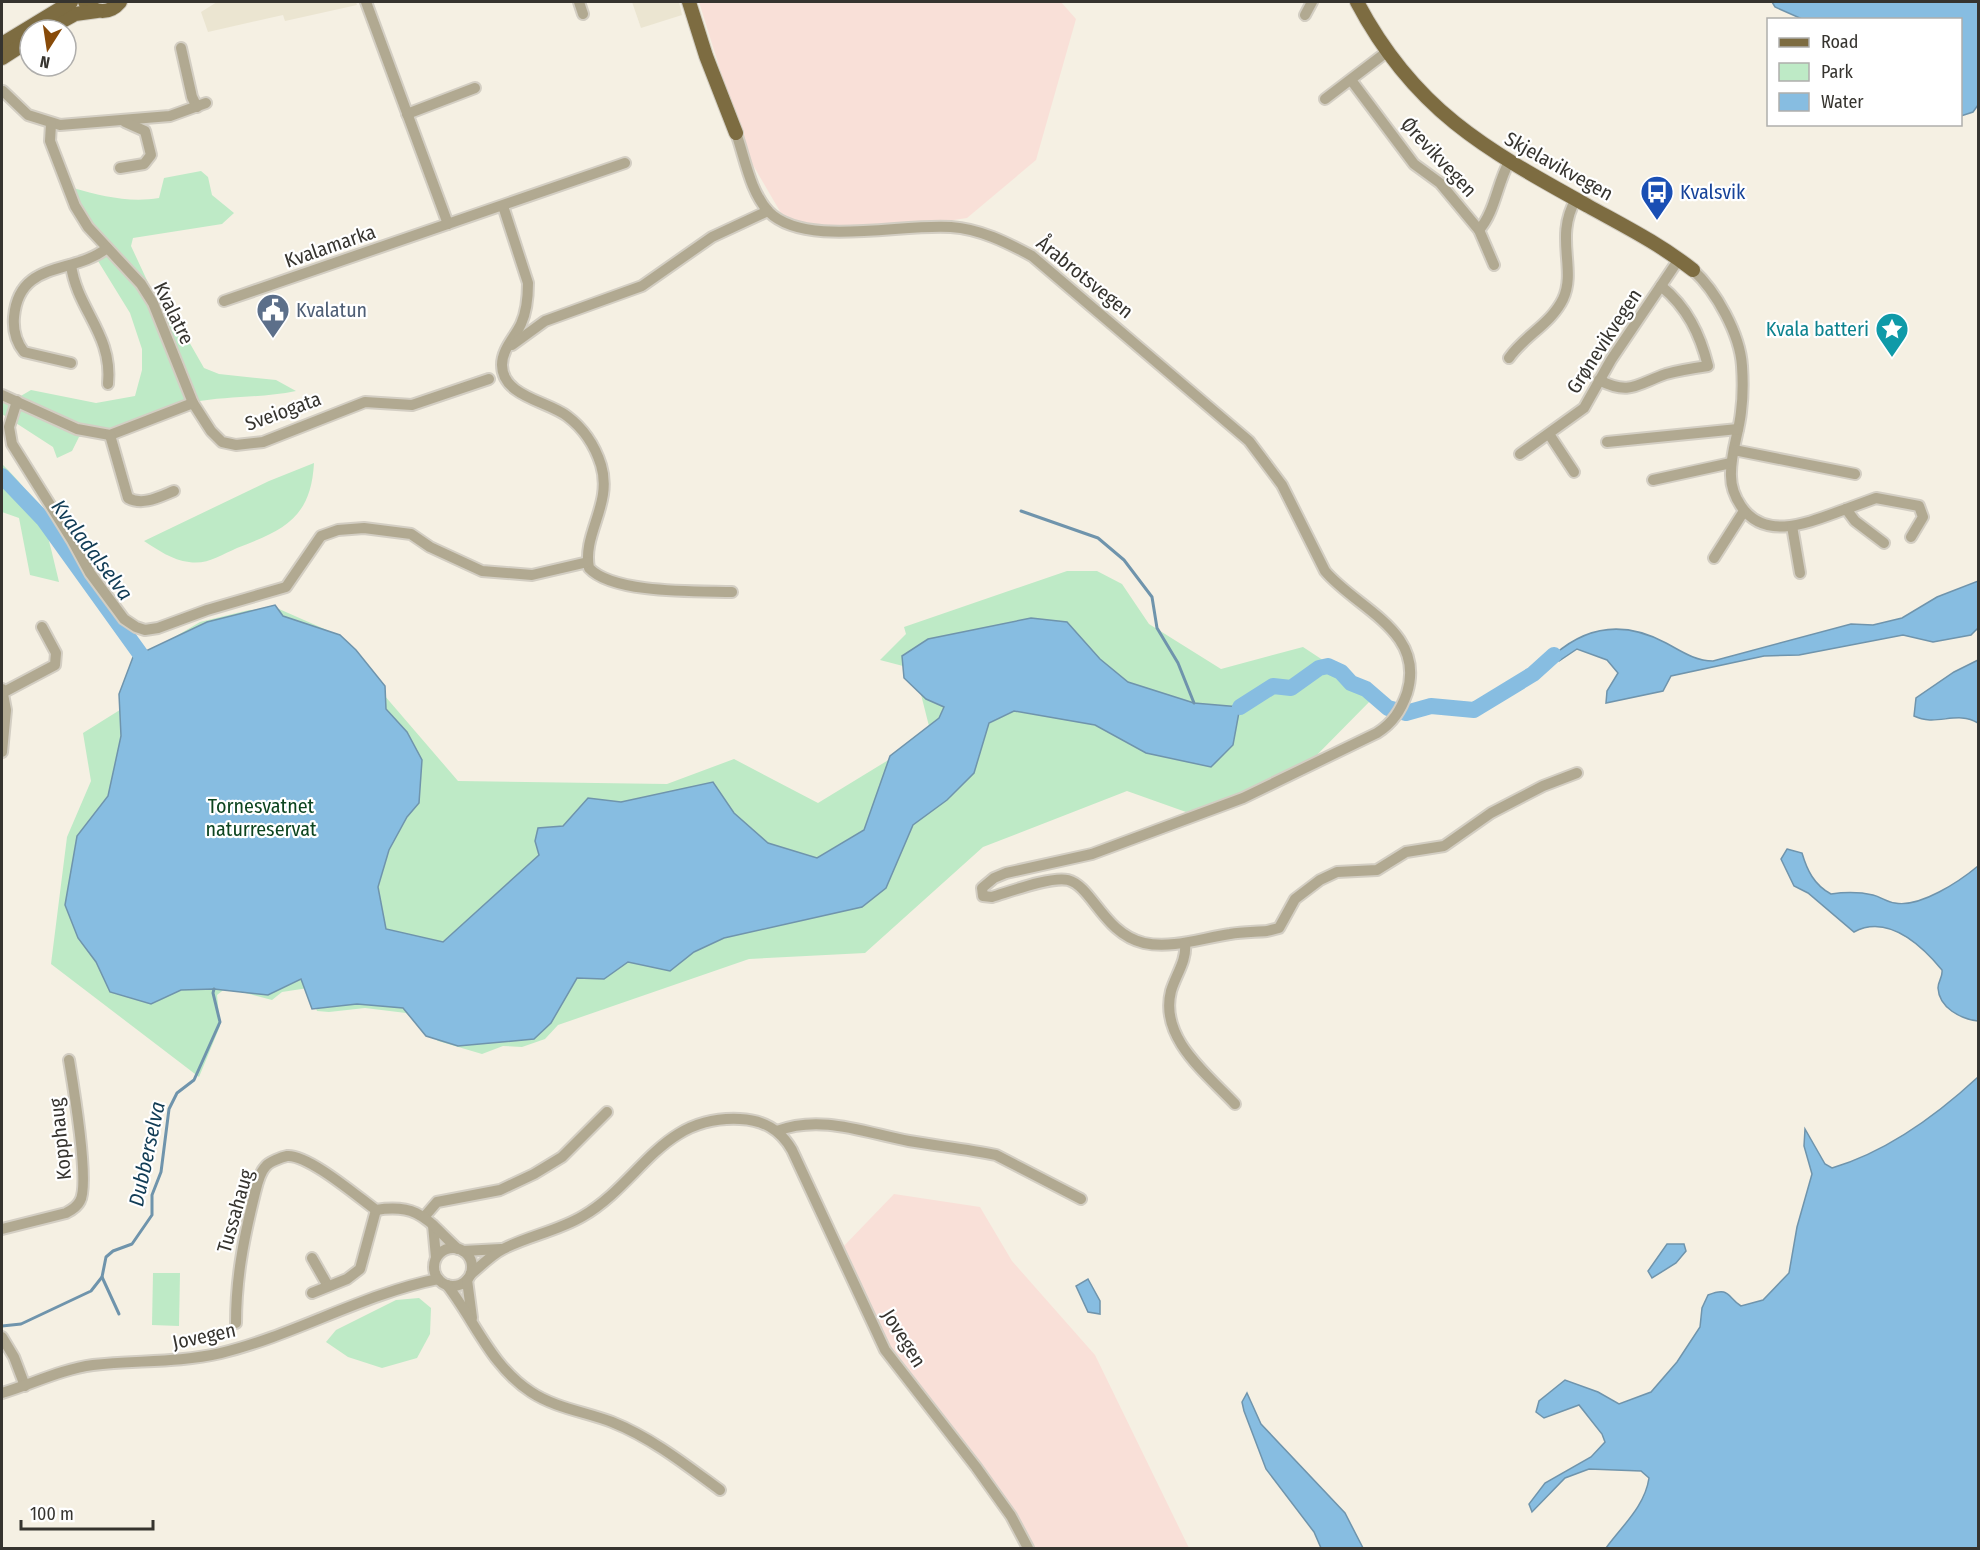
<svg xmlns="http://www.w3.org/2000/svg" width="1980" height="1550" font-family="'Fira Sans Condensed',sans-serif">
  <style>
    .industrial { fill: #f9e0d8 }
    .built { fill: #ebe5d1 }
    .green { fill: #beeac6 }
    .water { fill: #87bde1; stroke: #6f94ac; stroke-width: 1.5 }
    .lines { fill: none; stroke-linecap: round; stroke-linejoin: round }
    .stream { stroke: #6f94ac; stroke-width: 3 }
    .river { stroke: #87bde1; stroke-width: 16 }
    .minor-casing { stroke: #d3cec3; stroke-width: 14 }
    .major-casing { stroke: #d3cec3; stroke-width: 16 }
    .minor { stroke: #b1a991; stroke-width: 10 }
    .major { stroke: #7d6c41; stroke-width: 14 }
    .labels { text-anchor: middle; stroke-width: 4.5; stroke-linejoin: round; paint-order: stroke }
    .street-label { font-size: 20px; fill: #36342f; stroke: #fff }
    .transit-label { font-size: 20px; fill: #164399; stroke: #fff; text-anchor: start }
    .service-label { font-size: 20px; fill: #4e5e75; stroke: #fff; text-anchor: start }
    .culture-label { font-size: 20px; fill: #0d838f; stroke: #fff; text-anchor: end }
    .park-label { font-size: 20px; fill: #0d4520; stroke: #fff }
    .water-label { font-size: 21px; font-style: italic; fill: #113c55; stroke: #fff }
  </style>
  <rect width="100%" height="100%" fill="#f5f0e3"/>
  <g class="industrial">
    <path d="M699,2h362l15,17 -40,141 -69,58 -67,10 -59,3 -56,-11 -39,-67z"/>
    <path d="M894,1194l86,13 32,54 83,94 94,193h-157l-135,-178 -56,-121z"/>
  </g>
  <g class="built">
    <path d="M217,2h139l1,3 -72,16 -2,-6 -75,17 -7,-20z"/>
    <path d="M632,2h47l3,13 -41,13z"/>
  </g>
  <g class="green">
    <path d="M201,171l7,6 4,18 22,18 -12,11 -89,14 -2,8 20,43 33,44 20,35 15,6 57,6 20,11c-34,7 -69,5 -102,11 -40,8 -76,26 -115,35l-7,14 -15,7 -4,-11 -51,-33v-12l5,2 24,-14 65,13 39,-7 7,-26v-21l-12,-36 -32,-52 -1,-17 -14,-25 -10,-31c29,8 56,15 86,10l5,-20z"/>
    <path d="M314,463c-3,55 -30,67 -77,85 -16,7 -30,17 -48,14 -17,-2 -31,-12 -45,-21l125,-60z"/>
    <path d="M2,464c41,39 44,64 57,118l-29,-7 -11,-57 -17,-6z"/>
    <path d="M1067,571h30l25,13 27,40 72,45 82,-22 73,48 -69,70 -60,30 -61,17 -59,-21 -144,56 -118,106 -116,6 -191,66 -13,14 -23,8 -19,-1 -21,8 -44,-13 -32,-28 -41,-5 -36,4 -12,-1 -9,-23 -26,4 -10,8 -46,-12 -9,7 3,31 -21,51 -148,-113 16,-127 24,-56 -8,-48 40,-25 16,-50 61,-36 49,-12 30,-1 50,22 129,150 209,3 67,-25 84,44 113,-69 -21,-83 -8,5 1,10 -23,-6 26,-26 -2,-7z"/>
    <path d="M153,1273h27l-1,53 -27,-1z"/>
    <path d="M419,1298l12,10 -1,26 -13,24 -35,10 -34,-11 -22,-15 10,-12 60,-30z"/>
  </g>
  <g class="water">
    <path d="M1772,2h206v103l-5,7 -12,4 -1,-96 -158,-1 -27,-12z"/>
    <path d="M1978,581v47l-7,7 -38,7 -30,-7 -104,20 -35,1 -93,20 -8,15 -57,12 1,-12 11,-18 -11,-13 -30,-11 -18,12 -5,-6c34,-30 71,-34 112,-12 15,8 29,18 47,18l138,-37 22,1 29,-7 35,-21z"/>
    <path d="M275,605l8,11 57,19 16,15 29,36 1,23 21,23 15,28 -3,43 -12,14 -18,33 -11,37 8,42 57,13 96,-87 -4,-14 3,-13 25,-2 25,-28 33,4 92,-20 21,31 34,30 49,15 47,-28 26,-74 49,-38 5,-11 -18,-8 -22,-21 -2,-22 26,-17 103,-21 36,4 33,37 28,23 66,21 46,4 -7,38 -22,22 -65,-14 -51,-28 -81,-14 -25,12 -15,50 -27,27 -34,25 -27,63 -24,19 -138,31 -30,14 -24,19 -42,-9 -24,17 -27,-1 -26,45 -17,16 -76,7 -32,-10 -23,-28 -46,-4 -45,5 -11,-30 -33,16 -54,-6 -33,1 -30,14 -41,-12 -14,-30 -18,-24 -13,-33 12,-69 31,-40 13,-60 -2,-42 14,-37 74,-35z"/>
    <path d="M1978,660v63c-21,-13 -42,4 -64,-7l2,-18 38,-26z"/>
    <path d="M1787,849l15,4c5,17 12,32 29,41 14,-2 29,-2 42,1 8,2 14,7 22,8 25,5 65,-22 83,-37v155c-17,-2 -39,-13 -40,-33 0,-7 5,-11 4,-18 -20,-24 -54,-56 -88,-38l-46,-39 -14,-7 -13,-27z"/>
    <path d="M1978,1077v471h-372c16,-22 39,-42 43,-70l-8,-7 -52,-2 -24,9 -33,34 -3,-8 16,-21 46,-26 14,-15 -3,-8 -23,-29 -35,13 -8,-6 3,-11 26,-21 33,12 21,12 32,-12 26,-30 23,-35 2,-19 6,-13c22,-9 19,2 33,11l22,-6 26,-27 8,-46 15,-53 -8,-28 1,-17 20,35 7,4c54,-16 105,-53 146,-91z"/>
    <path d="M1667,1244h17l2,7 -10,12 -24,15 -4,-7z"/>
    <path d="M1088,1279l12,22v13l-12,-2 -12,-26z"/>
    <path d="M1247,1393l14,31 84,89 18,35h-42l-7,-16 -48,-63 -22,-58 -2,-9z"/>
  </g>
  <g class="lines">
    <g class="stream">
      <path d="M1021,511l77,27 26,22 28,37 5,31 21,35 16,40"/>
      <path d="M102,1277l17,37"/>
      <path d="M2,1326l19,-2 70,-33 11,-14 4,-20 7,-6 19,-7 20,-29v-20l9,-23 8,-63 8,-16 17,-13 26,-58 -7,-29 1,-4"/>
    </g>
    <g class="river">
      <path d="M2,476l42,44 97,135"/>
      <path d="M1240,707l33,-21 18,2 28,-20 9,-2 13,6 10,11 15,6 22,19 18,5 25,-7 43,4 59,-36 21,-19"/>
    </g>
    <defs>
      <g id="minor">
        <path d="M366,2l82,222"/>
        <path d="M579,2l4,12"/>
        <path d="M1305,15l7,-13"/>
        <path d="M181,48l11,49 5,10"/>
        <path d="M1351,80l63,84 26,19 39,47 15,35"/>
        <path d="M3,91l25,24 32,10 110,-9 36,-13"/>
        <path d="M1325,99l63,-48"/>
        <path d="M407,114l68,-26"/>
        <path d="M51,124l-1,17 25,65 13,21 53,57 12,19 40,100 18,28 11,11 14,3 27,-3 102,-40 47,3 77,-26"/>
        <path d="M736,133c9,25 14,59 33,79 36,36 133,11 182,15 29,2 55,15 81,29l217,185 33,44 43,86c32,38 101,60 82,122 -6,17 -14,30 -30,40l-134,65 -151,56 -86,19 -12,5 -12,10 1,8 9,1c17,-5 59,-21 76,-17 24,6 36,54 76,63 28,6 58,-5 86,-9 12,-2 25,-2 37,-3l12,-3 16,-29 25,-19 17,-8 40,-2 29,-18 38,-6 47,-33 52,-27 34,-13"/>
        <path d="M120,168l24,-4 7,-9 -6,-24 -20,-9"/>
        <path d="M503,206l25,77c0,14 -1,28 -7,41 -6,13 -19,25 -19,41 0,31 45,36 65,51 16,12 28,30 34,49 12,39 -19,69 -12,103 24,26 109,23 143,24"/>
        <path d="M1479,230c16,-18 18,-46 30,-68"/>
        <path d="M71,265c6,45 42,69 37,119"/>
        <path d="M1693,270c23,21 47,64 49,96 1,15 1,31 -1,46 -2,21 -11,42 -10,64 0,10 4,21 10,30 25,37 71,15 105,3"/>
        <path d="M224,301l401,-138"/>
        <path d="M512,345l33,-24 97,-35 70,-49 56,-26"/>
        <path d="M1509,358c15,-22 42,-34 54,-59 14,-30 -9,-62 13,-100"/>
        <path d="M71,363l-47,-11c-8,-10 -11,-23 -10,-35 5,-58 60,-42 93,-69"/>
        <path d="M1599,380c31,16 38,4 67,-6 14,-4 28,-6 42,-8 -8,-32 -21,-59 -47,-80"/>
        <path d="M2,395l75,34 33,6 83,-32"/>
        <path d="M17,401l-8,26 3,17 60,96 18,33 34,46 12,8 9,3 13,-2 49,-18 79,-23 35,-51 17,-6 26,-2 47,6 19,13 52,24 50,4 56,-13"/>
        <path d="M1549,434l25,38"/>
        <path d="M110,435l18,63c15,8 31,-1 46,-7"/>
        <path d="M1607,442l131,-13"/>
        <path d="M1734,450l121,24"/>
        <path d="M1520,454l64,-46 27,-48 68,-101"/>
        <path d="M1653,480l78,-17"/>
        <path d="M1792,526l8,47"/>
        <path d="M1884,543l-29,-22 -9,-12 30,-11 43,8 4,11 -12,20"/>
        <path d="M1714,558l30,-47"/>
        <path d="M2,689l4,21 -4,42"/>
        <path d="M4,692l51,-27 1,-12 -14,-26"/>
        <path d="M1185,943c2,18 -9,31 -14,48 -12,47 36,83 64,113"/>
        <path d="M777,1131c44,-17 89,2 132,10 29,5 58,8 87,14l85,44"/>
        <path d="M425,1216l12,-14 63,-12 34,-16 28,-17 45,-45"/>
        <path d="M433,1225l3,32"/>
        <path d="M2,1229l64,-16c6,-3 11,-6 14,-12 10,-17 -7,-117 -11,-141"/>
        <circle cx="453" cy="1267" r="19"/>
        <path d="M463,1251l38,-2"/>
        <path d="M312,1258l16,28"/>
        <path d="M471,1274c10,-8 20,-19 32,-25 25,-13 55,-18 80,-33 58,-34 78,-101 157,-97 23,1 40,10 52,31l93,200 91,117 35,49 17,32"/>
        <path d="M467,1280l5,38"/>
        <path d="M447,1285c28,36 44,81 84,107 24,16 55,20 81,30 40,16 74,43 108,68"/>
        <path d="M312,1293l35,-14 13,-10 16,-59"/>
        <path d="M236,1323c0,-43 7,-81 17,-122 3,-11 5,-27 13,-35 3,-4 16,-9 21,-10 21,-2 71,41 89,54 45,-7 52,12 82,39"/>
        <path d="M2,1337l12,20 11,29"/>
        <path d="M2,1393c30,-9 60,-24 91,-28 44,-5 84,-2 128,-12 74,-18 142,-59 217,-74"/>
      </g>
      <g id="major">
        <path d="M85,2c10,12 25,12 35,0"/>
        <path d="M689,2l17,54 30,77"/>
        <path d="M1357,2c57,108 128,147 231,204 36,20 72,38 105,64"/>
        <path d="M46,30l29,-16 22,-3"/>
        <path d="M2,44l69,-42"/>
        <path d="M2,58l28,-18"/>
      </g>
    </defs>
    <use href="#minor" class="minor-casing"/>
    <use href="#major" class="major-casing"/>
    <use href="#minor" class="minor"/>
    <use href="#major" class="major"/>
  </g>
  <defs>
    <symbol id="bus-pin" viewBox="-11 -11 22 30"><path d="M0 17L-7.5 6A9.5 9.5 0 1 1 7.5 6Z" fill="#1a4fb4" stroke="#fff"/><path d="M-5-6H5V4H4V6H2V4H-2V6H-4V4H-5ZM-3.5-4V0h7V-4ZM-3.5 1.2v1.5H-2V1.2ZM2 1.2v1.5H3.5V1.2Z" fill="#fff"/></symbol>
    <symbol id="civic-pin" viewBox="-11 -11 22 30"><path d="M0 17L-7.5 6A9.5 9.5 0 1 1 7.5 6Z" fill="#5c6f8a" stroke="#fff"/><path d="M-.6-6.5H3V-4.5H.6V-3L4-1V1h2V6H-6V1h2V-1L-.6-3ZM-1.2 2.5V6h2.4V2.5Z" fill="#fff"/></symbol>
    <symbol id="sight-pin" viewBox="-11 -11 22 30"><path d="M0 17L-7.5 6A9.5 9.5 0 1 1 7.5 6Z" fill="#0f9aa8" stroke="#fff"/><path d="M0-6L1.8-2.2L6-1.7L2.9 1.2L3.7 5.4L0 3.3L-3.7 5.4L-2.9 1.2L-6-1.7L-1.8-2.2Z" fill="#fff"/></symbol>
  </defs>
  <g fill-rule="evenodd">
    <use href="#bus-pin" x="1638" y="173" width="38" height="52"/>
    <use href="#civic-pin" x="254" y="291" width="38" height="52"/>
    <use href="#sight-pin" x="1873" y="310" width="38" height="52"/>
  </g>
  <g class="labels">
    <g class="street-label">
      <text transform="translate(1439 157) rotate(47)" y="7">Ørevikvegen</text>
      <text transform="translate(1559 166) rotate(29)" y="7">Skjelavikvegen</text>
      <text transform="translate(330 246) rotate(-19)" y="7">Kvalamarka</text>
      <text transform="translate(1085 277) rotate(39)" y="7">Årabrotsvegen</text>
      <text transform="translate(174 313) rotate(64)" y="7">Kvalatre</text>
      <text transform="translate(1604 341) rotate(-57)" y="7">Grønevikvegen</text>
      <text transform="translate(283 411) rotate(-20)" y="7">Sveiogata</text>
      <text transform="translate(60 1139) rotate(-96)" y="7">Kopphaug</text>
      <text transform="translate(235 1211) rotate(-74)" y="7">Tussahaug</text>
      <text transform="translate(204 1336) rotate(-12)" y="7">Jovegen</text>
      <text transform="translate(904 1338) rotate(58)" y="7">Jovegen</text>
    </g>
    <g class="transit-label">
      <text x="1680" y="199">Kvalsvik</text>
    </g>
    <g class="service-label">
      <text x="296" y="317">Kvalatun</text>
    </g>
    <g class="culture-label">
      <text x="1869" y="336">Kvala batteri</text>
    </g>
    <g class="park-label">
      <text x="261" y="813">Tornesvatnet<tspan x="261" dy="23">naturreservat</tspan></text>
    </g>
    <g class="water-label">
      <text transform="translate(92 550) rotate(53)" y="7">Kvaladalselva</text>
      <text transform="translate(147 1154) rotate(-78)" y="7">Dubberselva</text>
    </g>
  </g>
  <rect width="1980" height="1550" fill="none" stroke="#36342f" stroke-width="6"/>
  <rect x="1767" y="18" width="195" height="108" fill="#ffffff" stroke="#afaeac" stroke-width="1.5"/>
  <rect x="1779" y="38" width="30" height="9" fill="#7d6c41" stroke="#afaeac" stroke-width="1.5"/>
  <text x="1821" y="48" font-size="18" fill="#36342f">Road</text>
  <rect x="1779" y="63" width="30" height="18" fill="#beeac6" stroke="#afaeac" stroke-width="1.5"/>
  <text x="1821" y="78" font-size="18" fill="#36342f">Park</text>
  <rect x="1779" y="93" width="30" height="18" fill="#87bde1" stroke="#afaeac" stroke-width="1.5"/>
  <text x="1821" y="108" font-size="18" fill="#36342f">Water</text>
  <g transform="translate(48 48) rotate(192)"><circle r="28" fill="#ffffff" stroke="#afaeac" stroke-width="1.5"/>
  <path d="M0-4.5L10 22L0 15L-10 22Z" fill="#884b09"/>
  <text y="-9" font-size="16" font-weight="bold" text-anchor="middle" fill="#36342f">N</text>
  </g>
  <path d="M21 1520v9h132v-9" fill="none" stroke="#36342f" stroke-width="3"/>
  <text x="30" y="1520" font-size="18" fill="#36342f" stroke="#ffffff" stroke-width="4.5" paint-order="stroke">100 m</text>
</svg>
